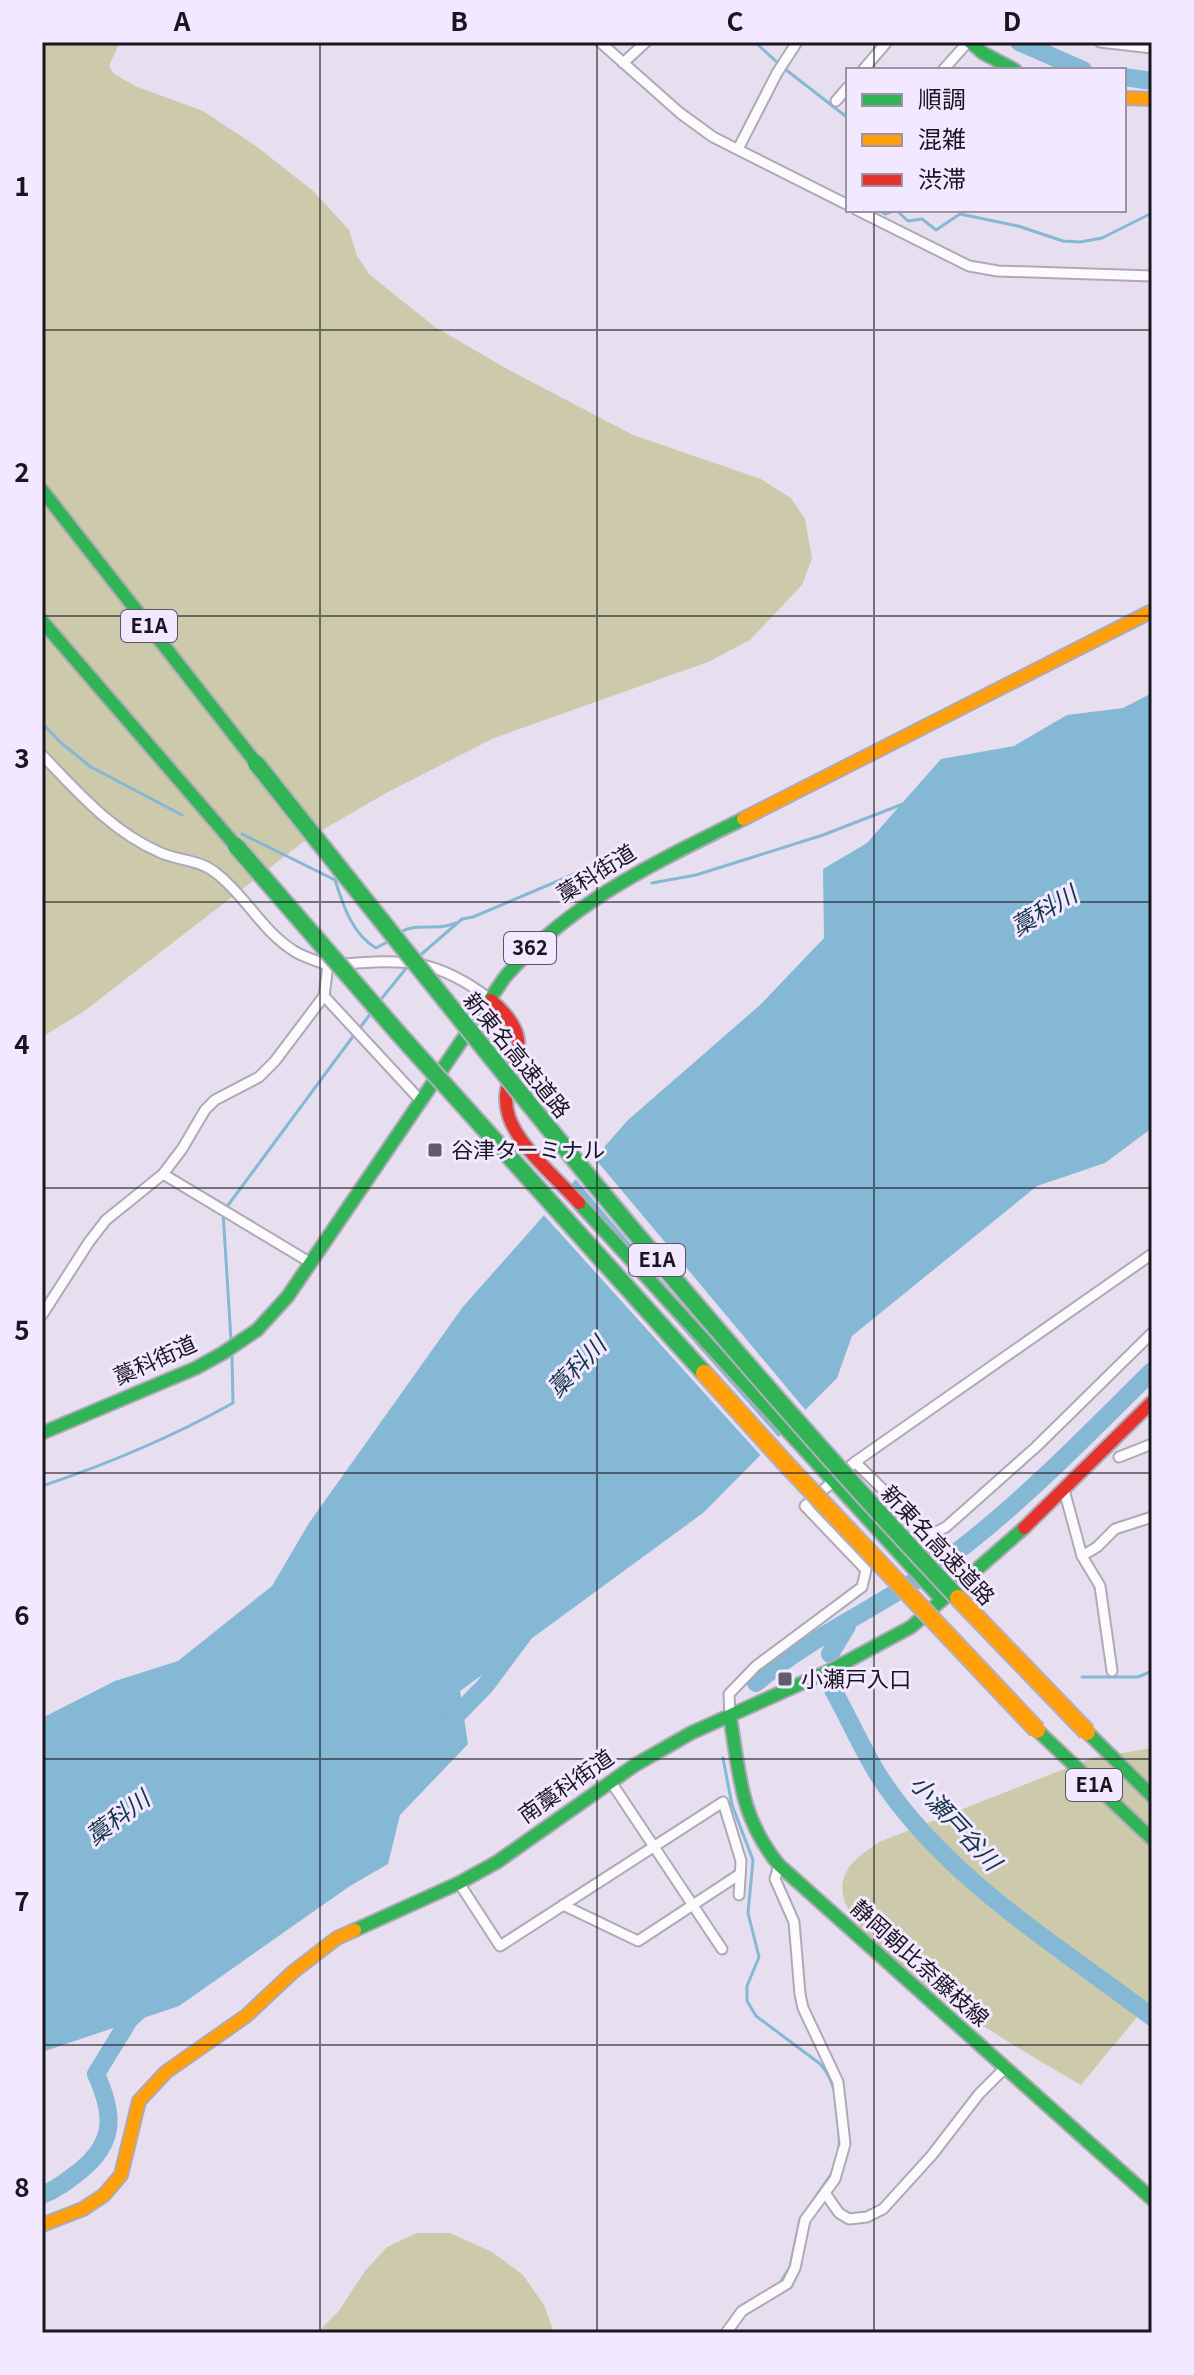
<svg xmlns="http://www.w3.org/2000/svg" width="1194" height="2375" font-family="Georgia,'Noto Sans JP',serif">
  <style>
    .forest { fill: #cccaab }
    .water { fill: #84b8d5 }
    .pier { fill: #e7dff0 }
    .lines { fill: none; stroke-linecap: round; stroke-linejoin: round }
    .stream { stroke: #84b8d5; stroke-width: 3 }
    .river { stroke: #84b8d5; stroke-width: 18 }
    .street-casing { stroke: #afa9b6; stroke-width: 13 }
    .fast-casing { stroke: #afa9b6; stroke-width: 16 }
    .slow-casing { stroke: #afa9b6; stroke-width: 16 }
    .jam-casing { stroke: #afa9b6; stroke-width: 16 }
    .street { stroke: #fbfafd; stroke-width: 9 }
    .fast { stroke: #30b455; stroke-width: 12 }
    .slow { stroke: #ff9f0a; stroke-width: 12 }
    .jam { stroke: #e5322d; stroke-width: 12 }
    .fast-bridge-casing { stroke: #b7afc1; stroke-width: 20; stroke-linecap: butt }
    .slow-bridge-casing { stroke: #b7afc1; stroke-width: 20; stroke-linecap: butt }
    .fast-bridge { stroke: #30b455; stroke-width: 16 }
    .slow-bridge { stroke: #ff9f0a; stroke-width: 16 }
    .grid { fill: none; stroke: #1a161f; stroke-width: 2; stroke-opacity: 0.55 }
    .poi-dot { fill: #625c68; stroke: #f2e8ff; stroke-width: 3 }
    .labels { text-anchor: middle; stroke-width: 6; stroke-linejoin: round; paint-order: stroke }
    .shield { fill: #f2e8ff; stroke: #5b5562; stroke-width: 2 }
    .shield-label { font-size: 20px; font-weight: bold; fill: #1a161f }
    .street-label { font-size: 22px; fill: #1a161f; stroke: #f2e8ff }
    .poi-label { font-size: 22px; fill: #1a161f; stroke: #f2e8ff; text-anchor: start }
    .water-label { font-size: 24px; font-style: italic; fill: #123645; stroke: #f2e8ff }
    .neatline { fill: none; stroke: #1a161f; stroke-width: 3 }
    .grid-label { font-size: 26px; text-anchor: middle; font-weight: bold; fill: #1a161f }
  </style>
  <rect width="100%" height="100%" fill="#e7dff0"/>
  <g class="forest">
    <path d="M42,42h78l-11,24 5,8 21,12 68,25 53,35 57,45 36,39 8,26 13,19 65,52 74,43 124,65 128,44 30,19 14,21 7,39 -10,27 -52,55 -42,22 -214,76 -108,55 -79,46 -224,173 -41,25z"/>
    <path d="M1152,1748v251l-71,86c-48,-29 -253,-141 -238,-204 5,-20 21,-28 36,-39l213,-84z"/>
    <path d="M417,2233h33l42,19 31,23 21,30 10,28h-237l21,-21 27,-41 22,-24z"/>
  </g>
  <path class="water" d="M1152,693v435l-47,35 -68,23 -185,150 -15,42 -134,135 -243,178 8,53 -68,71 -12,49 -38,22 -171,120 -137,46v-334l73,-37 63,-20 94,-75 37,-63 153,-215 166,-188 132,-115 64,-67 -1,-69 44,-26 74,-84 73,-13 53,-31 56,-7z"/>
  <g class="pier">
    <path d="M592,1155l216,258 -19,18 -216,-255z"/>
    <path d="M560,1191l221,249 -18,18 -222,-246z"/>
  </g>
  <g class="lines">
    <g class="stream">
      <path d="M755,42l24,22"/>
      <path d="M785,69l63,49"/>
      <path d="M879,210l6,4 11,-4 12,11 14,-2 14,11 24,-16 58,12 45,15 17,1 22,-4 50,-25"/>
      <path d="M42,723l18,19 31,25 91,48"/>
      <path d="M242,834l93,46c8,25 17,54 41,68l13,-7"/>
      <path d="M652,883l44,-8 127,-40 80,-31"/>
      <path d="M462,919l11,-2 113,-48h24"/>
      <path d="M398,934c16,-13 39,-2 57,-11"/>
      <path d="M417,958l45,-39"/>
      <path d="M378,1003l30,-37"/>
      <path d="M359,1029l12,-16"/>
      <path d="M231,1340l-8,-128 131,-177"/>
      <path d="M42,1486c66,-22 130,-49 191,-83l-1,-48"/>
      <path d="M1082,1677h56l14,-6"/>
      <path d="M723,1758l9,47 21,55 -5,53 11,44 -12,29v15l9,15 63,47c21,21 21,60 20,88"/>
      <path d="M780,2283l10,-16 10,-48 34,-49"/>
    </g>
    <g class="river">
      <path d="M1019,42l64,28"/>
      <path d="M1124,77l28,4"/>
      <path d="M830,1654l17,-28"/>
      <path d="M756,1683c60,-51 136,-81 199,-130 71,-54 133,-119 197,-182"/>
      <path d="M833,1690c16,28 29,59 46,86 64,100 179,170 273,241"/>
      <path d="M447,1725l38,-39 38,-51"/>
      <path d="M42,2195c15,-6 25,-14 38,-24 36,-29 34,-57 16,-97l33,-54 13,-12"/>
    </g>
    <defs>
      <g id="street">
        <path d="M600,42l80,71 33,24 135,68"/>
        <path d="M1100,42l52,6"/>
        <path d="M623,63l23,-21"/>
        <path d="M863,70l23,-27"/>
        <path d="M943,70l25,-28"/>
        <path d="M836,101l12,-14"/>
        <path d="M738,149l39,-76 20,-31"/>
        <path d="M857,210l112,56 29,5 154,5"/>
        <path d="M42,755c36,37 69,76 117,97 19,9 40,7 57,21 29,22 46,58 78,78 9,6 23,10 34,14"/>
        <path d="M324,996l98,106"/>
        <path d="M163,1174l148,89"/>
        <path d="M1152,1254l-297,208 63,62 8,7 8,2 12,-6 90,-80 116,-114"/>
        <path d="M42,1315l47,-73 17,-22 57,-46 19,-25 23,-39 10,-10 44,-23 16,-16 49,-65 4,-31c70,-5 104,-11 163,35"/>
        <path d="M1119,1457l33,-13"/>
        <path d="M1064,1490l18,66 18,30 12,85"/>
        <path d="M1082,1556l15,-9 18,-18 37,-12"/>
        <path d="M730,1717l-1,-23 27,-28 106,-79 4,-17 -61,-64 50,-44"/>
        <path d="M611,1782l111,167"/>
        <path d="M459,1883l41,63 223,-144 18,59 -2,34"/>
        <path d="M563,1905l75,36 102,-67"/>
        <path d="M825,2193l14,20 10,6 18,-2 16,-8 49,-54 47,-61 26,-26"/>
        <path d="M726,2333l16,-22 45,-27 8,-16 10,-48 30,-41 10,-35 -7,-62 -35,-74 -3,-14 -6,-72 -19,-43 4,-14"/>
      </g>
      <g id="fast">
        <path d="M970,42l13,11 32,17"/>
        <path d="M42,490l214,273"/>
        <path d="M42,621l194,225"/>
        <path d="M579,1203l363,397"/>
        <path d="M42,1433l154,-65 27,-15 34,-23 31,-34 217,-319c67,-76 149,-114 238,-158"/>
        <path d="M730,1717c10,59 10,100 49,148l373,334"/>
        <path d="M1037,1730l115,109"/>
        <path d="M1087,1732l65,64"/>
        <path d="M355,1930l104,-47 38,-21 138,-97 56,-32 140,-63 80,-43 113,-99"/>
      </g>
      <g id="slow">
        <path d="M1124,98l28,1"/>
        <path d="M743,819l409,-208"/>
        <path d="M42,2225l41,-16 21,-14 17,-20 18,-74 27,-29 80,-56 47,-44 44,-34 18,-8"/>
      </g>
      <g id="jam">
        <path d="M491,1000c59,51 2,68 18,117 10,30 49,62 70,86"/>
        <path d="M1024,1528l128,-126"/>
      </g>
    </defs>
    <use href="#street" class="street-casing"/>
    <use href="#fast" class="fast-casing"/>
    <use href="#slow" class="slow-casing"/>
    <use href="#jam" class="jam-casing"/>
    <use href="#street" class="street"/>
    <use href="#fast" class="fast"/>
    <use href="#slow" class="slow"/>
    <use href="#jam" class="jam"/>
    <defs>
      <g id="fast-bridge">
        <path d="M256,763c226,285 452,570 702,835"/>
        <path d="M236,846l163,188 305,339"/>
      </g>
      <g id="slow-bridge">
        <path d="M704,1373l82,91 251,266"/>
        <path d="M958,1598l129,134"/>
      </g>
    </defs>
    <use href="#fast-bridge" class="fast-bridge-casing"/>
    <use href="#slow-bridge" class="slow-bridge-casing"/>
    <use href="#fast-bridge" class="fast-bridge"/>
    <use href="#slow-bridge" class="slow-bridge"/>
  </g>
  <path class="grid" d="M320,42v2291M597,42v2291M874,42v28M874,210v2123M42,330h1110M42,616h1110M42,902h1110M42,1188h1110M42,1473h1110M42,1759h1110M42,2045h1110"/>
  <g class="poi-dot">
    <rect x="427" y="1142" width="16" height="16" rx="4"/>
    <rect x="777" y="1671" width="16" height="16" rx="4"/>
  </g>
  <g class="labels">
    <g class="shield">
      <rect x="121" y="610" width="56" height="32" rx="6"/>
      <rect x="504" y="932" width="52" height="32" rx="6"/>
      <rect x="629" y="1244" width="56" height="32" rx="6"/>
      <rect x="1066" y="1769" width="56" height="32" rx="6"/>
    </g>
    <g class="shield-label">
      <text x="149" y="633">E1A</text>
      <text x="530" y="955">362</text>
      <text x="657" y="1267">E1A</text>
      <text x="1094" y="1792">E1A</text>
    </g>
    <g class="street-label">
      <text transform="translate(596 873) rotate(-32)" y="8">藁科街道</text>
      <text transform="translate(517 1055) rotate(51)" y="8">新東名高速道路</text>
      <text transform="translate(155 1360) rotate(-24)" y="8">藁科街道</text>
      <text transform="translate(938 1545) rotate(47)" y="8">新東名高速道路</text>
      <text transform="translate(566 1786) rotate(-35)" y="8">南藁科街道</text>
      <text transform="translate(920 1963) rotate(42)" y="8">静岡朝比奈藤枝線</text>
    </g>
    <g class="poi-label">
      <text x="451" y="1158">谷津ターミナル</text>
      <text x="801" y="1687">小瀬戸入口</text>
    </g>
    <g class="water-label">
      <text transform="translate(1044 911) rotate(-31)" y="8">藁科川</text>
      <text transform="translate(577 1367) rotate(-46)" y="8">藁科川</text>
      <text transform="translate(118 1818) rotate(-37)" y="8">藁科川</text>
      <text transform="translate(955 1823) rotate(47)" y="8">小瀬戸谷川</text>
    </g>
  </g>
  <rect width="1194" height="2375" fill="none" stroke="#f2e8ff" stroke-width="88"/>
  <rect x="846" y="68" width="280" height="144" fill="#f2e8ff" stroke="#9c94a5" stroke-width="2"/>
  <rect x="862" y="94" width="40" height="12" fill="#30b455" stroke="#9c94a5" stroke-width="2"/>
  <text x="918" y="108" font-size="24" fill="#1a161f">順調</text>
  <rect x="862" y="134" width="40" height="12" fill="#ff9f0a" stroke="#9c94a5" stroke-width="2"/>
  <text x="918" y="148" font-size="24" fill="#1a161f">混雑</text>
  <rect x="862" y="174" width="40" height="12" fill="#e5322d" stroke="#9c94a5" stroke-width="2"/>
  <text x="918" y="188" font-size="24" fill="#1a161f">渋滞</text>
  <rect x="44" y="44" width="1106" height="2287" class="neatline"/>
  <g class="grid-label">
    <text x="182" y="31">A</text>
    <text x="459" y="31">B</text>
    <text x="735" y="31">C</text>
    <text x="1012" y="31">D</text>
    <text x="22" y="196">1</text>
    <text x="22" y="482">2</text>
    <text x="22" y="768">3</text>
    <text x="22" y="1054">4</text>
    <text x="22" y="1340">5</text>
    <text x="22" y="1625">6</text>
    <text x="22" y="1911">7</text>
    <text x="22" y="2197">8</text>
  </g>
</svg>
